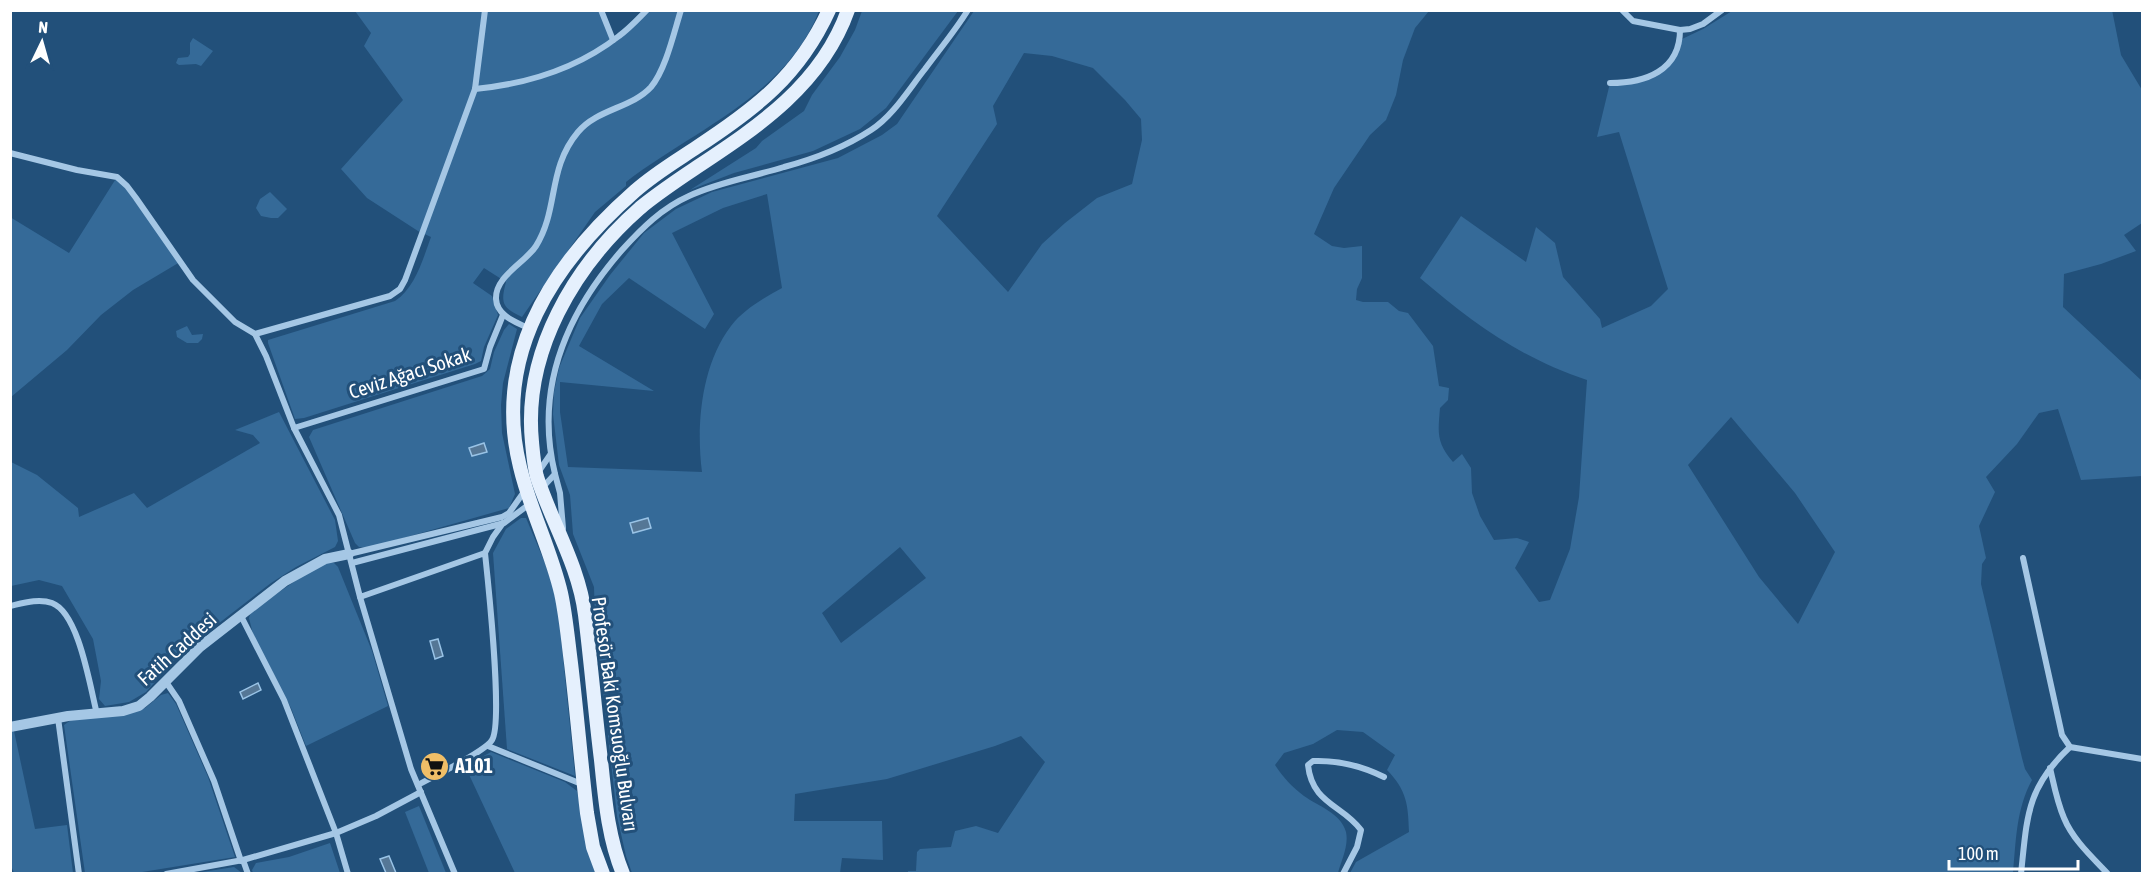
<svg xmlns="http://www.w3.org/2000/svg" width="2153" height="884" font-family="'Asap Condensed',sans-serif">
  <style>
    .green { fill: #356a98; fill-rule: evenodd }
    .water { fill: #557796; stroke: #99c3e6; stroke-width: 1.5 }
    .lines { fill: none; stroke-linecap: round; stroke-linejoin: round }
    .minor { stroke: #a5c7e5; stroke-width: 6 }
    .tertiary { stroke: #a5c7e5; stroke-width: 10 }
    .primary { stroke: #e5f0fd; stroke-width: 14 }
    .labels { text-anchor: middle; stroke-width: 6; stroke-linejoin: round; paint-order: stroke }
    .street-label { font-size: 20px; fill: #fff; stroke: #22507a }
    .poi-label { font-size: 20px; font-weight: bold; fill: #fff; stroke: #22507a; text-anchor: start }
  </style>
  <rect width="100%" height="100%" fill="#22507a"/>
  <g class="green">
    <path d="M2112,10l9,45 21,35v133l-18,12 12,16 -35,13 -37,10 -1,33 79,74v95l-61,4 -23,-71 -19,4 -22,31 -31,33 9,15 -16,34 7,32 -4,6 -1,20 41,174 3,11 7,11c-16,29 -16,62 -19,93h-663l6,-11 53,-30c-1,-28 -2,-41 -22,-62l8,-15 -32,-23 -26,-2 -24,14 -29,9 -9,12c8,12 17,22 29,31 14,10 37,17 42,36 3,14 -5,29 -8,41h-430v-2h8l1,-19 3,-3 31,-2 4,-16 21,-5 22,7 47,-71 -24,-26 -26,10 -108,33 -92,15 -1,27h88l1,39 -41,-2 -2,15h-208l-6,-17 -9,-40 -22,-197 -1,-32 -21,-53 -3,-39 -11,-30 -6,-51 1,-22 5,-24 21,-50 30,-43 34,-42 32,-24 36,-17 126,-34 44,-23 15,-11 77,-113h455l-14,17 -12,32 -7,35 -10,25 -16,15 -36,53 -20,46 18,12 12,2 18,-2v32l-5,11 -1,11 7,2h25l11,9 9,2 25,33 6,40 10,2 -1,12 -8,8c-2,25 -4,34 13,54l9,-8 9,14 1,25 8,23 14,24 23,-2 12,4 -14,26 24,34 11,-2 20,-51 9,-52 8,-117c-67,-22 -114,-57 -167,-102l41,-62 65,46 10,-35 19,16 8,34 37,42 2,9 49,-22 17,-17 -49,-157 -22,5 13,-54 28,-2 33,-20 9,-21 23,-11 29,-18zM1024,53l28,3 41,12 32,32 16,19 1,21 -10,44 -35,14 -32,25 -23,21 -34,48 -71,-76 60,-92 -4,-18zM767,194l15,94c-18,10 -38,21 -51,38 -30,39 -35,100 -29,146l-134,-5 -8,-55v-30l94,9 -75,-45 23,-42 27,-26 76,51 9,-15 -42,-81 51,-25zM1731,417l64,76 40,59 -37,72 -39,-47 -71,-112zM900,547l26,31 -85,65 -19,-30z"/>
    <path d="M355,11h246l13,29 33,-29h172c-33,85 -126,119 -193,171v4l-31,26 -73,105c-19,-9 -22,-13 -16,-35l-22,-14 -11,15 19,13 6,19 -14,32 -3,14 -6,3 -171,54 -9,1 -27,-76v-3l127,-39c20,-13 28,-42 36,-64l-13,-6 -51,-33 -26,-29 62,-69 -39,-54 7,-13z"/>
    <path d="M862,11h96l-72,97 -26,21 -47,22 -79,22 -44,17 66,-42 6,-7 42,-30 8,-16 28,-38 15,-27z"/>
    <path d="M193,38l20,13 -12,15 -5,-2 -17,1 -3,-2 2,-5 10,-1 2,-3v-11z"/>
    <path d="M117,177l63,85 -47,28 -32,25 -34,35 -56,47 -1,-180 59,36z"/>
    <path d="M270,192l17,17 -9,9h-7l-10,-2 -5,-8 4,-9z"/>
    <path d="M509,324l8,5 -14,54 -2,22 1,28 13,61 -6,14 -141,40 -9,-1 -4,-4 -46,-106 4,-7 169,-54 8,-7 4,-17 10,-22z"/>
    <path d="M187,326l5,9 11,-1 -1,5 -4,4h-11l-10,-6 -1,-6z"/>
    <path d="M279,412l56,108 3,21 -3,6 -39,20 -25,16 -57,44 -25,17 -43,48 -17,10 -24,4 -6,-7 2,-18 -8,-42 -31,-53 -23,-6 -28,6v-124l26,13 41,33 1,9 55,-24 13,15 113,-65 -7,-8 -18,-5z"/>
    <path d="M521,518h5l19,45 9,27 5,28 16,158 -68,-27 -14,-196 13,-24z"/>
    <path d="M328,562l6,1 4,4 34,84 16,55 -82,40 -15,-38 -38,-74 -4,-16 2,-6 9,-7 44,-30z"/>
    <path d="M168,693l8,11 32,73 27,80 -99,16h-51l-21,-148 7,-5 74,-12 16,-13z"/>
    <path d="M14,731l21,98 32,-4 6,48h-59l-4,-10v-131z"/>
    <path d="M491,752l74,30 12,9 14,70 4,12h-80l-50,-107z"/>
    <path d="M419,806l27,67h-17l-24,-61z"/>
    <path d="M330,843l10,30h-87l-1,-3 4,-7 33,-6z"/>
    <path d="M234,867l8,6h-46z"/>
  </g>
  <g class="water">
    <path d="M484,443l3,9 -15,4 -3,-8z"/>
    <path d="M648,518l3,10 -18,5 -3,-10z"/>
    <path d="M438,639l5,17 -8,3 -5,-18z"/>
    <path d="M258,683l3,7 -18,9 -3,-7z"/>
    <path d="M389,856l7,17h-10l-6,-14z"/>
  </g>
  <g class="lines">
    <g class="minor">
      <path d="M601,10l12,30"/>
      <path d="M1622,10l11,11 47,9 10,-1 13,-5 19,-14"/>
      <path d="M1610,83c35,0 70,-12 70,-53"/>
      <path d="M475,89c52,-5 103,-21 144,-53 10,-7 19,-17 28,-26"/>
      <path d="M10,153l67,17 40,7 10,9 9,12 57,82 42,42 20,12 11,22 28,72 45,87 21,82 125,-44c3,28 18,170 7,187 -7,12 -60,37 -74,45"/>
      <path d="M528,328c-12,-6 -31,-12 -32,-29 -1,-23 29,-36 40,-53 23,-37 11,-77 42,-114 19,-23 54,-24 73,-45 15,-18 23,-55 30,-77"/>
      <path d="M255,334l135,-38 10,-7 5,-9 70,-191 10,-79"/>
      <path d="M294,428l190,-59 6,-22 13,-32"/>
      <path d="M539,471l11,-16"/>
      <path d="M555,474l5,19 3,35"/>
      <path d="M542,488l13,-14c-21,-86 11,-160 67,-224 20,-22 40,-42 67,-54 30,-14 63,-19 95,-29 30,-8 61,-20 87,-37 22,-14 38,-41 54,-61 14,-19 30,-38 43,-59"/>
      <path d="M485,553l8,-16 10,-14"/>
      <path d="M349,554l153,-37 7,-4 17,-24"/>
      <path d="M2023,558l39,177 8,12 72,12"/>
      <path d="M352,563l152,-40 27,-20"/>
      <path d="M360,597l51,172 44,105"/>
      <path d="M10,606c13,-3 29,-8 42,-3 27,10 38,84 45,111"/>
      <path d="M166,682l13,19 35,80 27,80"/>
      <path d="M58,718l21,156"/>
      <path d="M488,746l96,39"/>
      <path d="M2050,768c4,17 7,34 14,50 9,22 28,39 44,56"/>
      <path d="M243,860l5,14"/>
      <path d="M166,874l77,-14 93,-27 -52,-133 -43,-84"/>
      <path d="M348,874l-12,-41 40,-17 45,-24"/>
      <path d="M1343,874l14,-27 4,-17c-18,-25 -49,-26 -53,-65l5,-4c25,-1 49,5 71,16"/>
      <path d="M2021,874c6,-56 5,-86 49,-127"/>
    </g>
    <path class="tertiary" d="M10,727l58,-11 55,-5 16,-5 11,-9 50,-50 85,-66 40,-22 24,-5"/>
    <g class="primary">
      <path d="M603,874l-10,-27 -6,-34c-6,-50 -10,-100 -16,-150 -3,-23 -5,-47 -10,-70 -10,-43 -31,-83 -41,-126 -28,-113 33,-204 115,-276 19,-17 41,-30 62,-44 58,-38 102,-71 132,-137"/>
      <path d="M623,874c-15,-37 -18,-75 -22,-114 -6,-48 -10,-97 -16,-145 -6,-49 -33,-92 -48,-138 -3,-11 -4,-24 -5,-35 -9,-90 42,-176 108,-234 18,-15 38,-28 57,-41 62,-41 125,-83 151,-157"/>
    </g>
  </g>
  <defs>
    <symbol id="supermarket-disc" viewBox="-11 -11 22 22"><circle r="9.5" fill="#f0be67" stroke="#22507a"/><path d="M-6-5.5h2.5l.6 2H6L4.5 2H-2.5L-4.4-4H-6ZM-1.5 3.2a1.3 1.3 0 1 0 .1 0ZM3 3.2a1.3 1.3 0 1 0 .1 0Z" fill="#111"/></symbol>
  </defs>
  <g fill-rule="evenodd">
    <use href="#supermarket-disc" x="418" y="750" width="33" height="33"/>
  </g>
  <g class="labels">
    <g class="street-label">
      <text transform="translate(410 373) rotate(-18)" y="7">Ceviz Ağacı Sokak</text>
      <text transform="translate(177 649) rotate(-42)" y="7">Fatih Caddesi</text>
      <text transform="translate(615 714) rotate(82)" y="7">Profesör Baki Komsuoğlu Bulvarı</text>
    </g>
    <g class="poi-label">
      <text x="455" y="773">A101</text>
    </g>
  </g>
  <rect width="2153" height="884" fill="none" stroke="#ffffff" stroke-width="24"/>
  <g transform="translate(42 42) rotate(5)" stroke="#22507a" stroke-width="4.5" paint-order="stroke">
  <path d="M0-4.5L10 22L0 15L-10 22Z" fill="#ffffff"/>
  <text y="-9" font-size="16" font-weight="bold" text-anchor="middle" fill="#ffffff">N</text>
  </g>
  <path d="M1949 860v9h129v-9" fill="none" stroke="#ffffff" stroke-width="3"/>
  <text x="1958" y="860" font-size="18" fill="#ffffff" stroke="#22507a" stroke-width="4.5" paint-order="stroke">100 m</text>
</svg>
